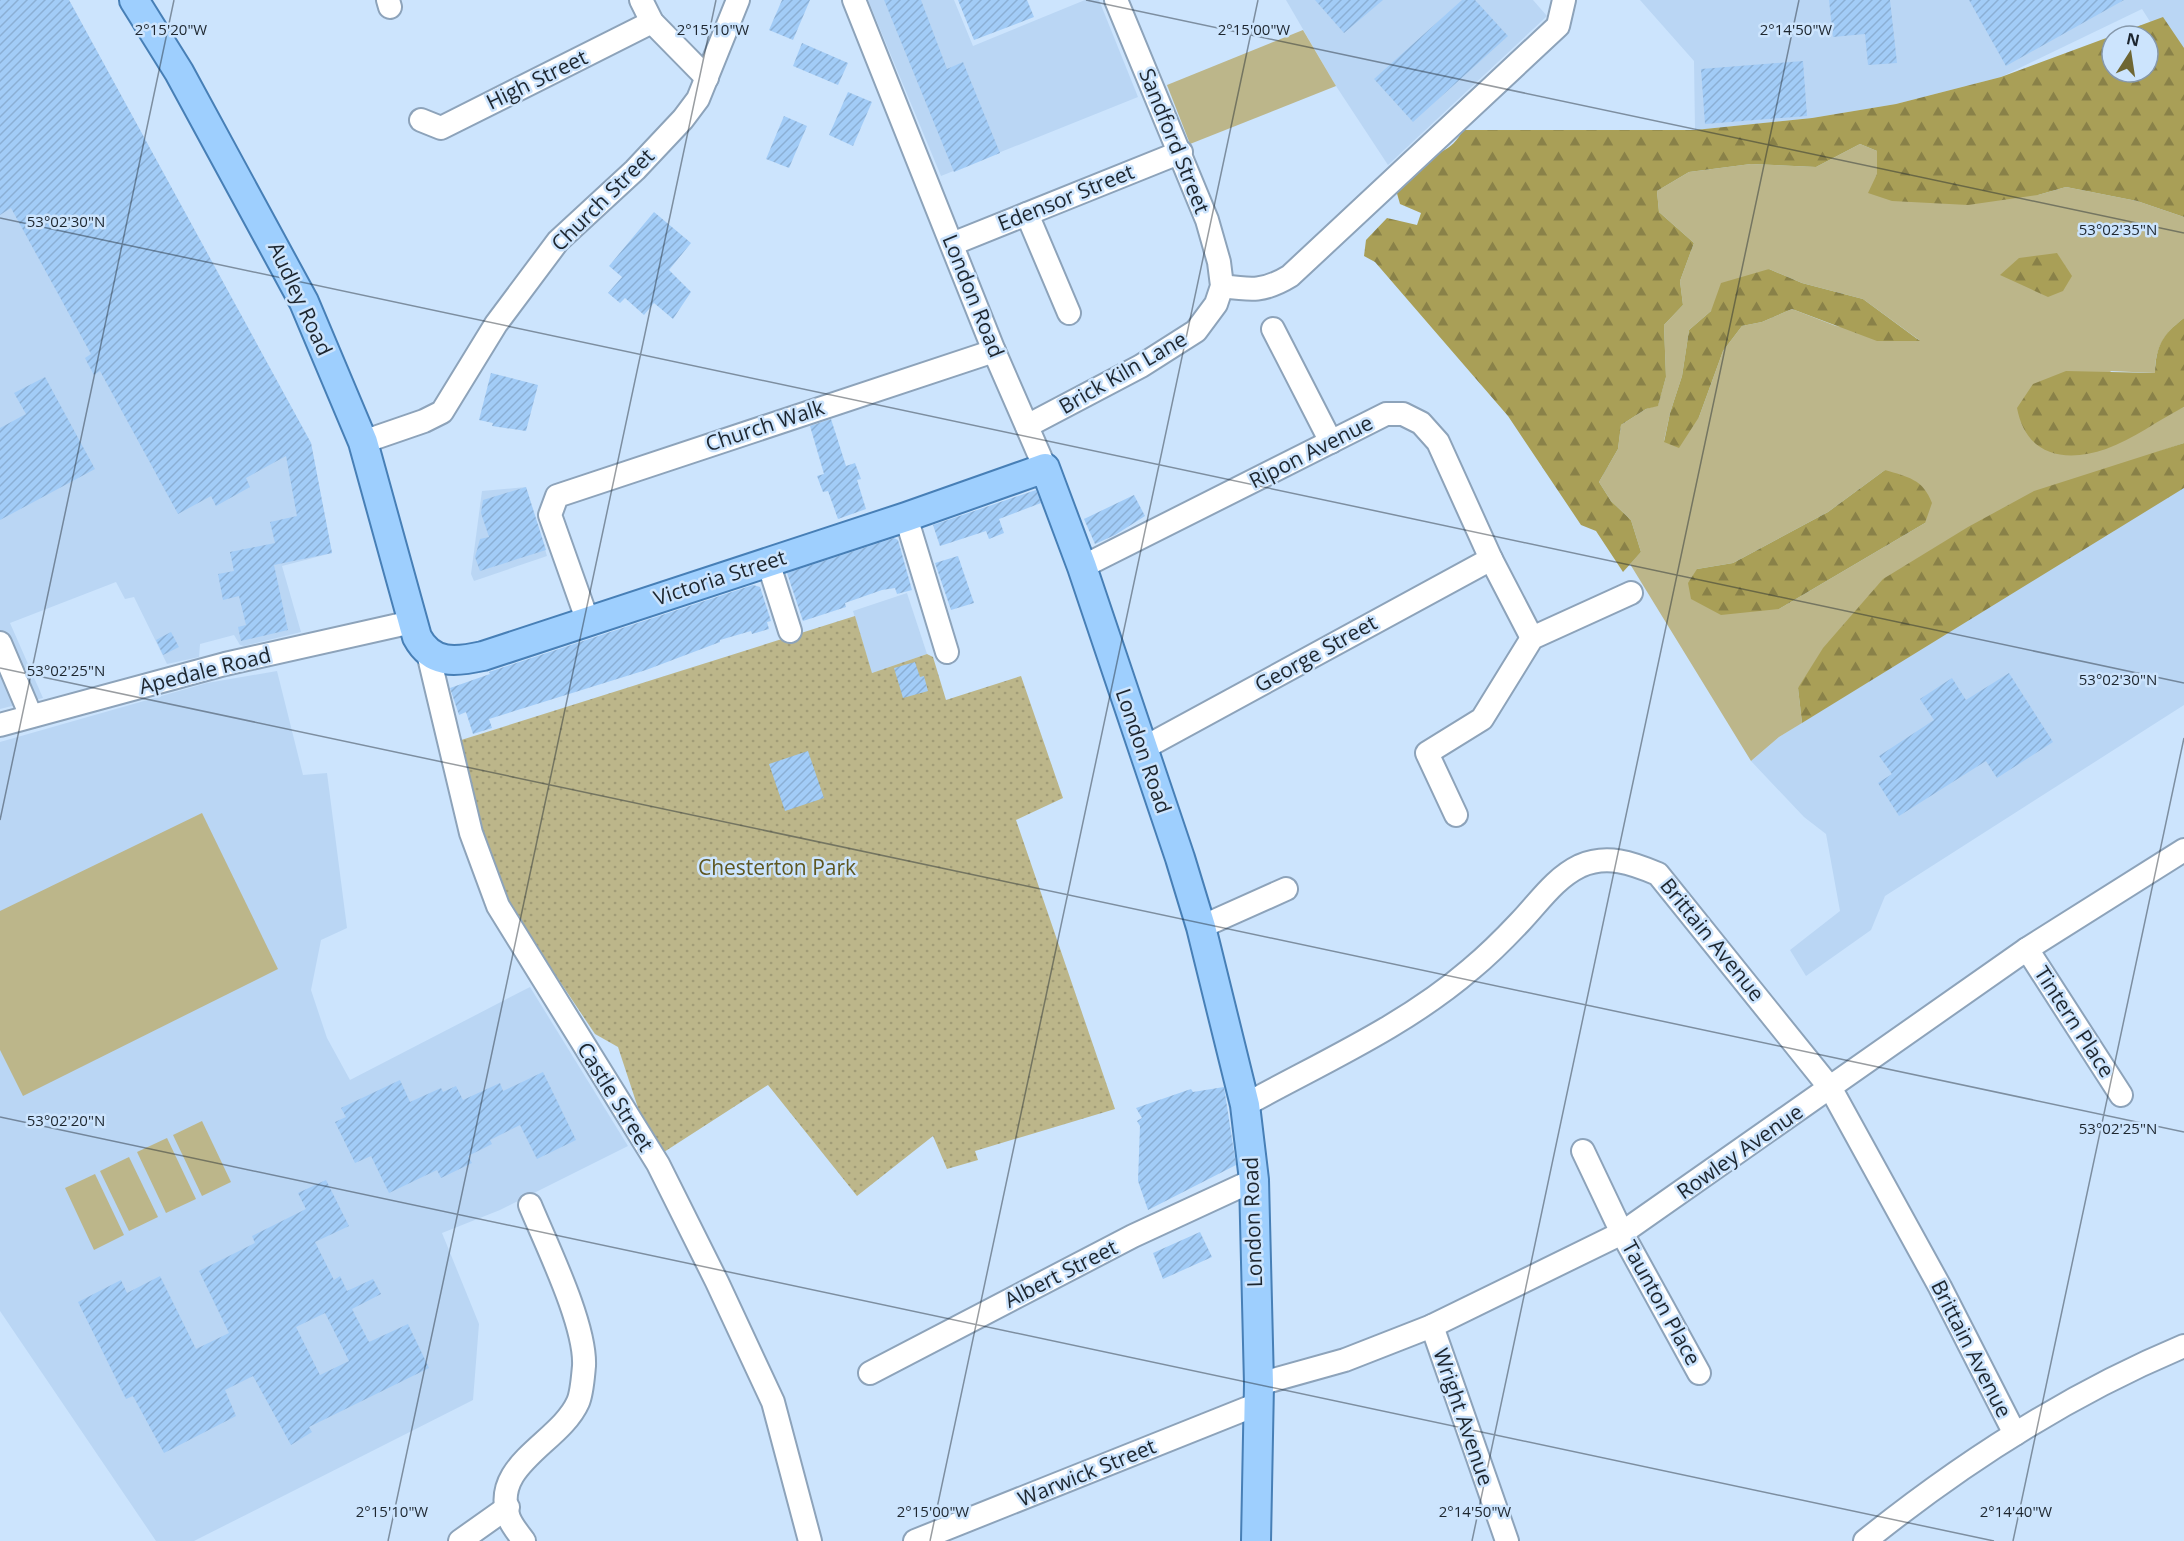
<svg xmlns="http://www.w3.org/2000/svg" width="2184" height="1541" font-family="'Open Sans',sans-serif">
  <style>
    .built { fill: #bad6f4 }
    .green { fill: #bcb68a; fill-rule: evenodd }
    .forest { fill: url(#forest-firs); fill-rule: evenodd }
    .park { fill: url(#park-dots) }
    .building { fill: url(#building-hatch); fill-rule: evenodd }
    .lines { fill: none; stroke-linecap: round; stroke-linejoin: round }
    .minor-casing { stroke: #8da3ba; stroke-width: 26 }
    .major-casing { stroke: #477fb6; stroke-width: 32 }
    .minor { stroke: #fff; stroke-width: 22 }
    .major { stroke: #9ecffe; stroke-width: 28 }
    .ticks { fill: none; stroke: #1d262f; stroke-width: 1.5; stroke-opacity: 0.45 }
    .labels { text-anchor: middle; stroke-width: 5; stroke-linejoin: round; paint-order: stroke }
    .street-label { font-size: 21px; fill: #1d262f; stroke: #cce4fd }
    .park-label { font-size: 21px; fill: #5e5620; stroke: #cce4fd }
    .ticks-label { font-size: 15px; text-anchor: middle; fill: #1d262f; stroke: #cce4fd; stroke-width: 5; stroke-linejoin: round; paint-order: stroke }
  </style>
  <defs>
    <pattern id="forest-firs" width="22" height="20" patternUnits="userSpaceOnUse" patternTransform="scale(1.5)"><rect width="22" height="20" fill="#a99f57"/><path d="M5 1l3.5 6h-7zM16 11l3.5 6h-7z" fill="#898148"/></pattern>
    <pattern id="park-dots" width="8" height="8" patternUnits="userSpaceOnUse" patternTransform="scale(1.5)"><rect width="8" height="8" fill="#bcb68a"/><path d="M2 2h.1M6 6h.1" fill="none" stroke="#a19c77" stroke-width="1.8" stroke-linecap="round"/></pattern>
    <pattern id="building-hatch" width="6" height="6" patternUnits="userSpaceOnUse" patternTransform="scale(1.5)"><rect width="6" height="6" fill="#a2ccf7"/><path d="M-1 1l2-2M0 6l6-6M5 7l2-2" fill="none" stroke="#8bafd4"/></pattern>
  </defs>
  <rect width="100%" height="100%" fill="#cce4fd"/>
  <g class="built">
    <path d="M0,0h69l242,443 21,110 -50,13 19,66 -57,14 -4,-1 -6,-10 -34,9 -1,13 -32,7 -33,-67 -9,2 -9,-17 -106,41 33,75 -43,11z"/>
    <path d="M868,0h86l19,46 112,-46h14l39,97 -197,79z"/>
    <path d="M1286,0h247l14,16 -159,149 -52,-79z"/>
    <path d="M1640,0h544v75l-42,-66 -141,68 -105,27 -84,14 -117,12 -1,-69z"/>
    <path d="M2184,486v219l-299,191 -14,34 -65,46 -16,-26 50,-39 -14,-77 -22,-17 -53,-56 28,-24z"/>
    <path d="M526,487l21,69 -73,25 -3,-7 11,-83z"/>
    <path d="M907,593l20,61 -55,19 -19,-62z"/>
    <path d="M277,671l26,104 24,-2 20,155 -26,12 -10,50 16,48 23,42 180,-93 98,159 -128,64 -58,23 37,91 -6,76 -279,141h-38l-156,-230v-569l207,-59z"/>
  </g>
  <g class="green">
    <path d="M1303,30l33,56 -146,58 -23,-59z"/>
    <path d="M1860,144l17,7v23l161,21 28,-8 71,14 47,16v101c-20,15 -29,30 -29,55l-45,-2 54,45 20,-9v36l-52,18 -334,227 4,35 -23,14 -28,24 -121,-197 11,-12 -10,-32 -20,-19 -12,-19 19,-33 3,-24 25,-16 12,-4 8,-28 -2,-52 19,-20 -3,-24 14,-38 -35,-31 -2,-21 32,-19 62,-8 65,3zM1769,269l33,14 61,16 56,41 -83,-14 -44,-17 -30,13 -20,4 -19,25 -24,66 -35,24 6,-28 12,-37 7,-46 22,-19zM1885,470l40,53 -146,86 -82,-40 36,-6 95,-51z"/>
    <path d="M202,813l76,156 -255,127 -23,-46v-139z"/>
    <path d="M202,1121l29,61 -29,14 -29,-61z"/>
    <path d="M167,1138l29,61 -30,14 -29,-61z"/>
    <path d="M129,1157l29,60 -29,14 -29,-60z"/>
    <path d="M95,1174l29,61 -30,15 -29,-62z"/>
  </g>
  <g class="forest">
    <path d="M2163,17l21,31v169l-47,-16 -71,-14 -28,8 -70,10 -76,-4 -24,-8 9,-19v-23l-17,-7 -44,23 -65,-3 -62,8 -32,19 2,21 35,31 -14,38 3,24 -19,20 2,52 -8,29 -12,3 -25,16 -3,24 -19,33 12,19 20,19 10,32 -18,20 -27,-41 -15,-6 -73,-109 -133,-154 -11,-6 2,-16 21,-22 30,7 4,-12 -21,-9 -4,-14c7,-8 14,-20 23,-26 18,-13 32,-11 44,-34h232l117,-12 84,-14 105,-27zM2112,36h36v36h-36z"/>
    <path d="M2057,253l15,23 -9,15 -15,6 -48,-22 19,-17z"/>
    <path d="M1769,269l33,14 61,16 57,42h-43l-85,-32 -30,13 -20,4 -19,25 -24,66 -20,31 -15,-6 6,-29 12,-37 7,-46 22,-19 10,-28z"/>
    <path d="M2184,318v89c-26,13 -50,32 -78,42 -41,14 -80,7 -89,-41l16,-24 33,-13 89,2c1,-27 7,-38 29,-55z"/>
    <path d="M2184,443v45l-382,235 -4,-35 25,-40 60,-69 85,-52 66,-36z"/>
    <path d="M1885,470c23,7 38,9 47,33l-7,20 -146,86 -58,6 -30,-16 -3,-16 9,-14 36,-6 95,-51z"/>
  </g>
  <path class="park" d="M855,616l17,57 55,-19 6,3 13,43 75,-24 42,122 -47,22 99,289 -140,42 3,9 -31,9 -14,-33 -76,60 -89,-111 -104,67 -23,-35 -23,-70 -23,-13 -85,-127 -27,-64 -25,-102z"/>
  <g class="building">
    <path d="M0,0h69l242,443 21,110 -58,12 14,65 -47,11 -3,-14 8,-2 -7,-29 -16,4 -5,-26 16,-3 -4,-19 45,-9 -5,-21 27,-6 -11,-60 -40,22 4,9 -34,19 -5,-10 -33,18 -78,-143 -6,4 -6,-11 -3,-6 6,-4 -80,-146 -11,7z"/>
    <path d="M782,0h28l-17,40 -24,-10z"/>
    <path d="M884,0h37l26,69 16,-7 37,91 -46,19z"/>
    <path d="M958,0h69l7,17 -60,23z"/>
    <path d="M1315,0h68l-39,33z"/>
    <path d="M1462,0h13l33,36 -95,86 -39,-43z"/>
    <path d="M1829,0h61l7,63 -29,2 -3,-31 -32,3z"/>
    <path d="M1969,0h155l-118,66z"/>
    <path d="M802,43l46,20 -10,22 -45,-19z"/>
    <path d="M1803,61l4,55 -102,8 -4,-55z"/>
    <path d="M848,92l24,10 -19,44 -24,-11z"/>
    <path d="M784,116l23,10 -18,42 -23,-9z"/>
    <path d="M654,212l37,31 -22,27 22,22 -18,27 -19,-16 -10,12 -19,-17 -5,5 -12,-10 14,-16 -13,-11z"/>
    <path d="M491,373l47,12 -12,46 -34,-5 1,-3 -14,-3z"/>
    <path d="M45,377l50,92 -95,51v-92l26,-14 -12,-21z"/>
    <path d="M831,419l15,47 9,-3 6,16 -4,1 9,29 -28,10 -10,-28 -5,1 -6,-16 7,-2 -14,-48z"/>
    <path d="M526,487l20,63 -66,21 -5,-14 5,-18 9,-2 -8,-24 2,-13z"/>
    <path d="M1036,490l5,13 -42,16 5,14 -15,6 -3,-8 -46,15 -7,-21z"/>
    <path d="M1134,495l11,21 -30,19 -20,9 -11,-25z"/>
    <path d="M894,538l4,2 14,50 -15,4 -2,-6 -13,2 -37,13 1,4 -43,14 -16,-48z"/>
    <path d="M958,556l16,47 -23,7 -16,-47z"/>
    <path d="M753,585l7,2 11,34 -4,1 2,7 -17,5 -1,-3 -31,9v2l-74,28 -157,49 3,9 -19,6 -7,-22 -7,3 -9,-27 40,-14 -1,-2z"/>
    <path d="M171,632l8,15 -16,8 -7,-15z"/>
    <path d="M915,662l5,15 4,-1 4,15 -25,7 -9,-30z"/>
    <path d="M2009,673l44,69 -56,36 -11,-17 -87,55 -21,-33 14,-9 -13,-18 55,-36 -14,-21 32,-21 14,22z"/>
    <path d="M808,751l16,47 -39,13 -16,-47z"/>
    <path d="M543,1072l33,68 -39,19 -17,-34 -30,15 2,4 -24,12 4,7 -31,15 -4,-8 -48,23 -18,-37 -16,7 -20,-41 11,-5 -5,-9 59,-28 10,22 31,-14 2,4 13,-6 7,14 37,-17 3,8z"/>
    <path d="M1224,1087l12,78 -88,45 -10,-29 2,-55 -3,-5 5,-3 -6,-10 55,-19 2,3z"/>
    <path d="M326,1180l23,46 -34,16 19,38 6,-4 7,15 26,-12 8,15 -29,15 17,33 39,-18 21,44 -120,59 3,5 -21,13 -38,-69 -28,14 11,26 -72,37 -31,-57 -7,3 -48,-97 43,-22 6,13 33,-17 36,73 33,-16 -30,-62 56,-28 -3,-7 54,-27 -8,-16zM325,1313l24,48 -29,14 -24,-48z"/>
    <path d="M1200,1232l12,25 -49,22 -10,-26z"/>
  </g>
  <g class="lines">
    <defs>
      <g id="minor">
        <path d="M388,0l2,7"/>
        <path d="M641,0l11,22 55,56"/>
        <path d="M854,0l140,351 51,117"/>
        <path d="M421,120l20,8 211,-106"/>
        <path d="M1027,214l42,99"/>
        <path d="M952,244l229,-92"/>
        <path d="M1222,286c29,4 42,6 68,-10l268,-250 6,-26"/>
        <path d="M1273,329l58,113"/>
        <path d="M1027,426l114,-60 55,-35 20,-27 6,-18 -3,-24 -12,-42 -91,-220"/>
        <path d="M363,442l61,-21 18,-9 54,-88 62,-83 77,-71 48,-51 15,-20 40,-99"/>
        <path d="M906,517l41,135"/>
        <path d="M768,562l22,69"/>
        <path d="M1082,567l304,-153h17l18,9 17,19 53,117 41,79"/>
        <path d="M588,622l-38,-107 7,-19 437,-145"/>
        <path d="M0,643l31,73"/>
        <path d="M428,653l43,180 27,73 160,258 59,118 56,120 37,139"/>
        <path d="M0,725l225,-61 187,-42"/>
        <path d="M1142,749l349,-190"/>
        <path d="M1456,815l-29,-62 55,-34 50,-81 99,-45"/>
        <path d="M1201,927l85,-38"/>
        <path d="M2027,949l94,146"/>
        <path d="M1245,1105c76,-42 160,-79 226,-136 17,-14 34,-31 49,-47 19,-20 35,-44 60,-56 27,-12 52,-3 78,8l173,215 109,198 75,147"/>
        <path d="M1583,1151l39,82 77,140"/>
        <path d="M1432,1326l75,215"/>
        <path d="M870,1373l263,-137 121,-56"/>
        <path d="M1259,1384l86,-24 87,-34 190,-93 405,-284 157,-99"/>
        <path d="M460,1541l48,-34"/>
        <path d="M524,1541c-5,-7 -12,-15 -15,-23 -20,-53 51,-75 69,-116 4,-9 5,-26 6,-36 2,-41 -37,-120 -54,-161"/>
        <path d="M915,1541l343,-137"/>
        <path d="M1865,1541c97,-78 204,-147 319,-195"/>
      </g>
      <path id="major" d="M134,0l45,72 125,230 59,140 54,195c15,28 39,25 66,19l423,-139 139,-49 37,99 98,291 21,69 44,178 9,75 5,204 -3,157"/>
    </defs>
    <use href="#minor" class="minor-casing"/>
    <use href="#major" class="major-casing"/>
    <use href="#minor" class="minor"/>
    <use href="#major" class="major"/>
  </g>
  <path class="ticks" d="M1086,0l1098,233M0,218l2184,465M0,668l2184,464M0,820l174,-820M0,1117l1994,424M388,1541l328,-1541M930,1541l328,-1541M1472,1541l327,-1541M2013,1541l171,-803"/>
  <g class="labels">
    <g class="street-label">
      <text transform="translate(537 80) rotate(-26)" y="7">High Street</text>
      <text transform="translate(1174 141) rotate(68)" y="7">Sandford Street</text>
      <text transform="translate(1066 198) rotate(-22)" y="7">Edensor Street</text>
      <text transform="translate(603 200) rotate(-45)" y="7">Church Street</text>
      <text transform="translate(973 296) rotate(68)" y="7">London Road</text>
      <text transform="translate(300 299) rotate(65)" y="7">Audley Road</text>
      <text transform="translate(1123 373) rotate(-30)" y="7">Brick Kiln Lane</text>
      <text transform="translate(765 426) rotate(-18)" y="7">Church Walk</text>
      <text transform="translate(1311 452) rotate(-27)" y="7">Ripon Avenue</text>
      <text transform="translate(720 578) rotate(-18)" y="7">Victoria Street</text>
      <text transform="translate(1316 654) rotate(-29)" y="7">George Street</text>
      <text transform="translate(205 671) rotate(-14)" y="7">Apedale Road</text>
      <text transform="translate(1143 751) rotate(71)" y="7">London Road</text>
      <text transform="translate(1712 940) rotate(51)" y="7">Brittain Avenue</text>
      <text transform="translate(2074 1022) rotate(57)" y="7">Tintern Place</text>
      <text transform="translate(615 1097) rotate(58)" y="7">Castle Street</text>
      <text transform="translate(1740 1152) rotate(-35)" y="7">Rowley Avenue</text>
      <text transform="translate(1253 1222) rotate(-92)" y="7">London Road</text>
      <text transform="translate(1061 1274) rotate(-27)" y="7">Albert Street</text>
      <text transform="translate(1661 1303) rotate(61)" y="7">Taunton Place</text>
      <text transform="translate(1971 1349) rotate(63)" y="7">Brittain Avenue</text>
      <text transform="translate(1463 1417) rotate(71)" y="7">Wright Avenue</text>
      <text transform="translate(1087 1473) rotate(-22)" y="7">Warwick Street</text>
    </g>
    <g class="park-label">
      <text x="777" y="875">Chesterton Park</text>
    </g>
  </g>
  <g class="ticks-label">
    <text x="171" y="35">2°15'20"W</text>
    <text x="713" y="35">2°15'10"W</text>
    <text x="1254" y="35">2°15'00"W</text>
    <text x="1796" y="35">2°14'50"W</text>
    <text x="66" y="227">53°02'30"N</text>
    <text x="2118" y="235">53°02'35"N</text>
    <text x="66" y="676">53°02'25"N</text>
    <text x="2118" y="685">53°02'30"N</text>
    <text x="66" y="1126">53°02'20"N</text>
    <text x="2118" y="1134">53°02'25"N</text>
    <text x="392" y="1517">2°15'10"W</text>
    <text x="933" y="1517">2°15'00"W</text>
    <text x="1475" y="1517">2°14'50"W</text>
    <text x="2016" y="1517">2°14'40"W</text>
  </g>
  <g transform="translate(2130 54) rotate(12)"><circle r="28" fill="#cce4fd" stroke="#8698ab" stroke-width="1.5"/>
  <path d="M0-4.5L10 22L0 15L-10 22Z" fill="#6e6633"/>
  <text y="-9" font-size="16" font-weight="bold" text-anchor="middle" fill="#1d262f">N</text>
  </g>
</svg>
